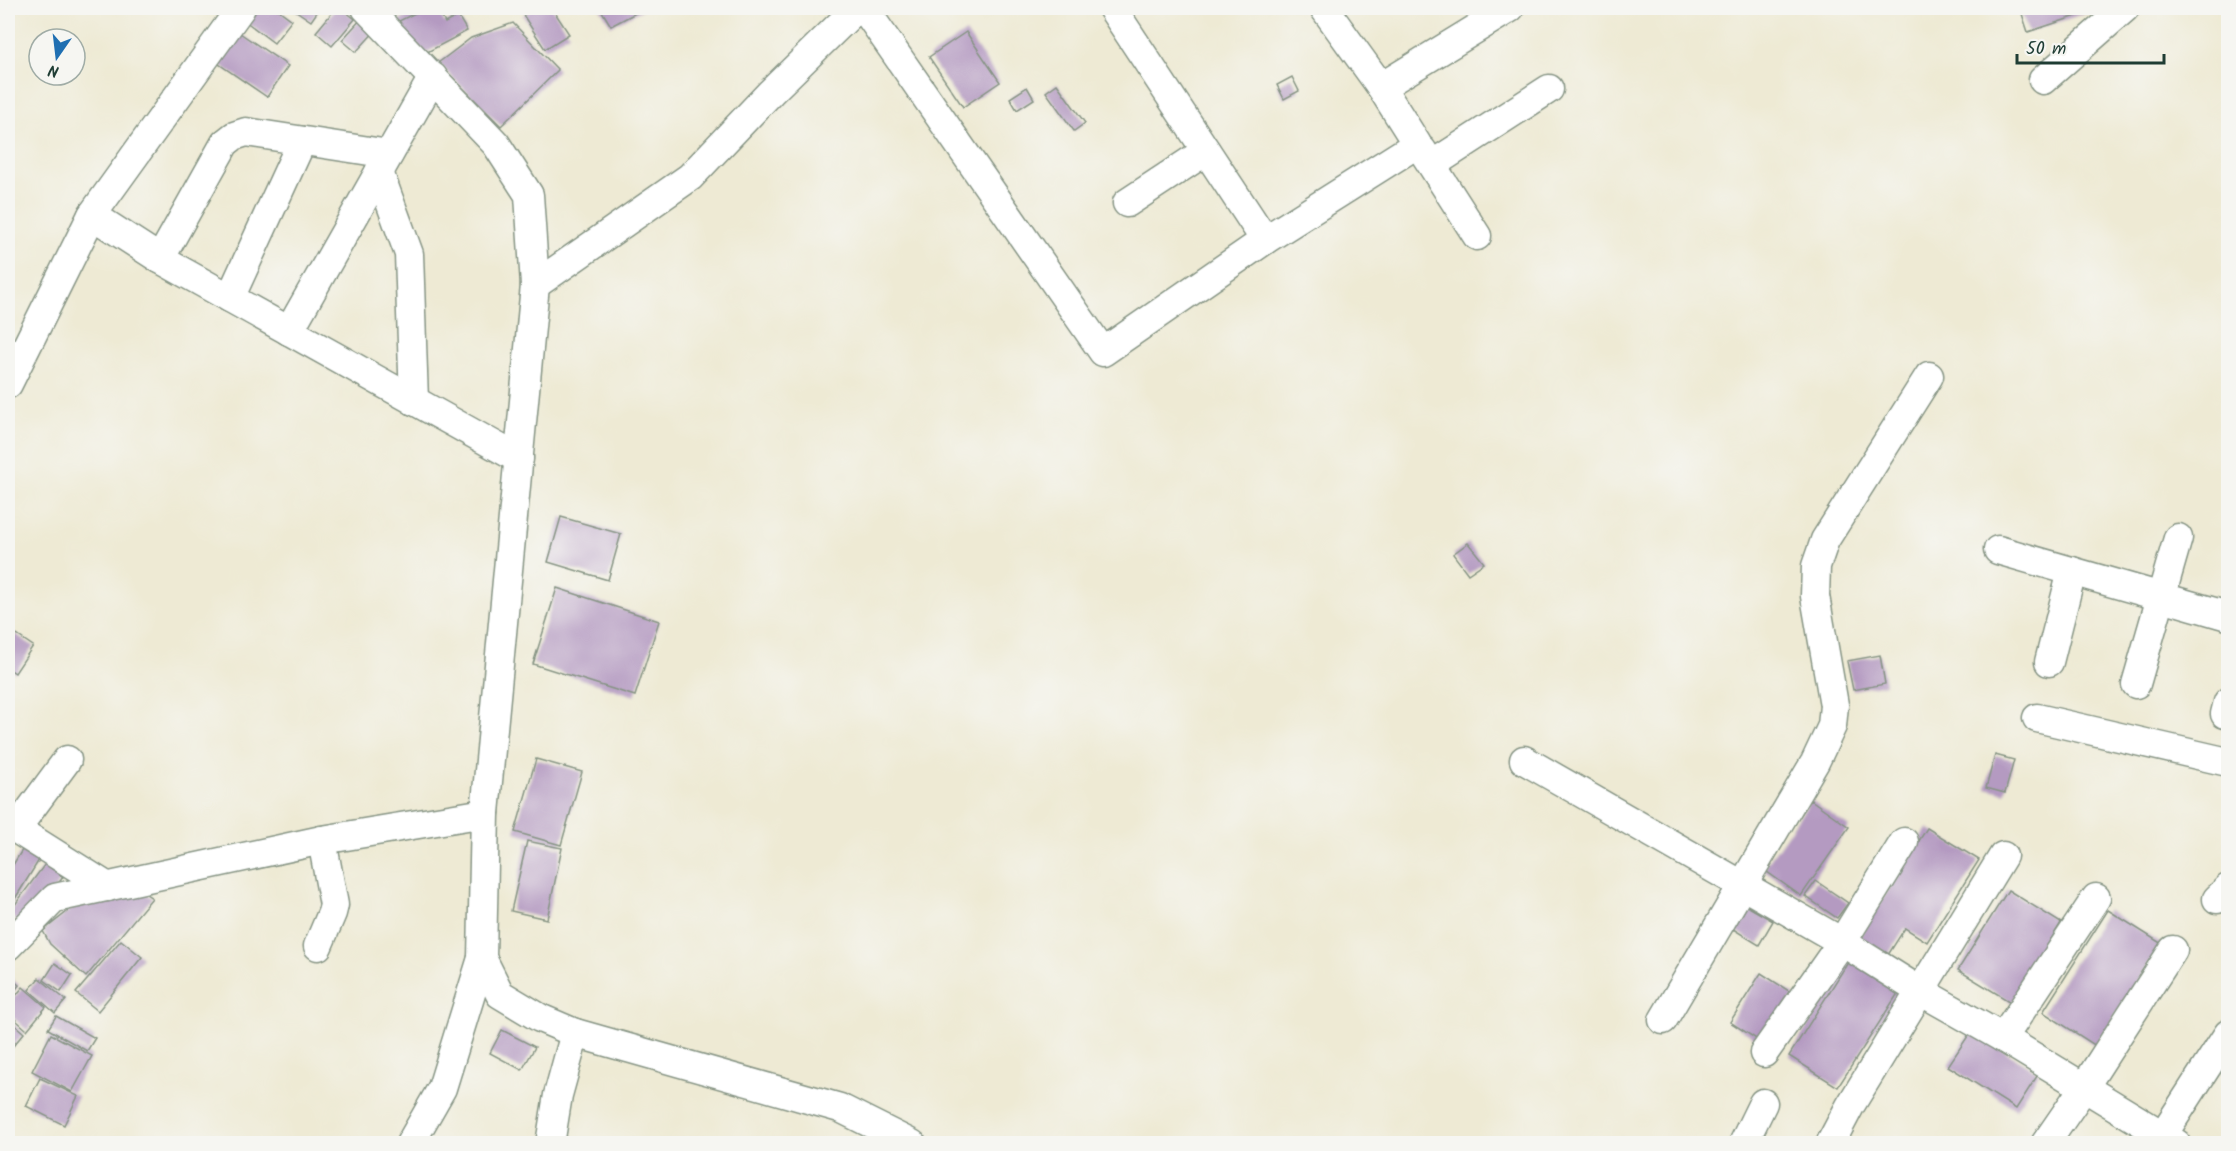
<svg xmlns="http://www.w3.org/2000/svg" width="2236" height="1151" font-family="Kalam,sans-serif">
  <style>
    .building { fill: #b49ac1 }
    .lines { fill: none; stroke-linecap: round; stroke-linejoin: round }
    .minor-casing { stroke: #869484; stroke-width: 31 }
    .minor { stroke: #fff; stroke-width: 28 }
  </style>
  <rect width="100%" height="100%" fill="#f6f6f2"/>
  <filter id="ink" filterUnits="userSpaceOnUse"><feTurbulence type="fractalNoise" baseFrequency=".0167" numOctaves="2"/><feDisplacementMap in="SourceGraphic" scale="12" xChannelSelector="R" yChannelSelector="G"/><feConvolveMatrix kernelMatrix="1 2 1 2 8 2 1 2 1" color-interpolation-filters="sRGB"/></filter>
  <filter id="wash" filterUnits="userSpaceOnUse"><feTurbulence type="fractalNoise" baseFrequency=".008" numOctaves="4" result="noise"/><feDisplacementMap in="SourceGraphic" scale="24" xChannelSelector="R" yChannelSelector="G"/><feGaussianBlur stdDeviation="1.35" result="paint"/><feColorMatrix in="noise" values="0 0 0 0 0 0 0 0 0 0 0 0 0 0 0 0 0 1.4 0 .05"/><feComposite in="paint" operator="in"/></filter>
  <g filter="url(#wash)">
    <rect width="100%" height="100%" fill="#eeead4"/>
    <g id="blocks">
      <g class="building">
        <path d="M256,8h20l16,12 -18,23 -29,-22z"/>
        <path d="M296,8h24l-9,13 -16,-11z"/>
        <path d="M336,8h5l14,11 -23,27 -16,-14z"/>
        <path d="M425,8h12l8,15 13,-7 9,15 -49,26 -19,-36z"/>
        <path d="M535,8h17l17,26 -24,15 -22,-34z"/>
        <path d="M600,8h16l1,1 3,-1h25l-34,18z"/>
        <path d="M2041,8h60l-73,24 -6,-18z"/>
        <path d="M363,17l14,12 -21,23 -14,-12z"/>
        <path d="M513,23l45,47 -57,56 -63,-63 33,-25z"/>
        <path d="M237,31l51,35 -21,31 -51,-35z"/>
        <path d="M966,32l34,50 -37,25 -34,-50z"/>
        <path d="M1292,77l7,14 -15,8 -7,-14z"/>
        <path d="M1057,84l28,39 -11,8 -28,-39z"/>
        <path d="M1027,87l7,12 -17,11 -7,-12z"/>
        <path d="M561,517l60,17 -13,46 -60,-18z"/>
        <path d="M1468,543l16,20 -16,11 -15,-20z"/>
        <path d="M557,588l102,33 -24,75 -102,-32z"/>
        <path d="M8,629l25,17 -18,27 -7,-5z"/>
        <path d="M1880,655l5,29 -32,6 -6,-29z"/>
        <path d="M1995,755l19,5 -9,33 -19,-5z"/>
        <path d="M536,759l46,13 -21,73 -46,-13z"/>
        <path d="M1811,800l38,27 -48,69 -38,-27z"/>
        <path d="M1927,828l52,32 -52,82 -22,-14 -17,27 -29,-18z"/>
        <path d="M527,841l35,7 -15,71 -36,-8z"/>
        <path d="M22,850l17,10 -31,50v-37z"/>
        <path d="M45,864l18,13 -37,51 -18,-14z"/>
        <path d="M1816,881l32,22 -11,15 -32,-22z"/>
        <path d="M131,884l21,14 -66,79 -36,-33 -7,-13 43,-34z"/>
        <path d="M2008,890l53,33 -49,80 -54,-33z"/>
        <path d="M1747,906l26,15 -14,24 -26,-16z"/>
        <path d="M2108,910l54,34 -66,102 -53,-34z"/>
        <path d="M121,940l21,17 -44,54 -22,-18z"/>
        <path d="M1852,956l50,31 -64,100 -49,-31z"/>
        <path d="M55,963l17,12 -11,17 -17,-12z"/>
        <path d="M1761,973l34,22 -31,49 -34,-22z"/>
        <path d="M8,976l11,9 -11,14z"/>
        <path d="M39,978l27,22 -11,13 -26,-23z"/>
        <path d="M23,987l23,20 -19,23 -19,-17v-8z"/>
        <path d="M56,1016l39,22 -8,13 -39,-22z"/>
        <path d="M8,1019l16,14 -16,19z"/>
        <path d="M502,1030l33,17 -13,23 -32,-17z"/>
        <path d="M1972,1030l67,43 -23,36 -68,-43z"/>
        <path d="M51,1034l41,22 -20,36 -40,-21z"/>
        <path d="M40,1078l38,18 -14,29 -38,-19z"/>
      </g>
    </g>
  </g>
  <g filter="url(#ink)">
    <use href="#blocks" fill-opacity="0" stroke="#869484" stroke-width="1.5"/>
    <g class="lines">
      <defs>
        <g id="minor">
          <path d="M366,8l130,136 33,51 6,90 -50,528 -3,145 18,36 40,24 35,15 265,75 72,36"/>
          <path d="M864,8l239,344 162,-112 152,-96 -36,-57 -57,-79"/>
          <path d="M1112,8l153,232"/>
          <path d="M2043,80l82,-72"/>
          <path d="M1381,87l129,-79"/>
          <path d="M1422,150l55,86"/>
          <path d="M1433,164l116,-75"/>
          <path d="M379,172l30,82 5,147"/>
          <path d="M1127,203l79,-52"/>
          <path d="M92,215l68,44 359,200"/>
          <path d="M160,259l65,-116 9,-7 12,-4 143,22"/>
          <path d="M535,285l155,-108 81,-85 86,-84"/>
          <path d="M230,298l72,-157"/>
          <path d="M289,331l144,-254"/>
          <path d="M8,384l84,-169 149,-207"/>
          <path d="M1998,550l230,66"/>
          <path d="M2049,662l23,-91"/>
          <path d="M2136,684l42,-146"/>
          <path d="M2225,714l3,-12"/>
          <path d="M2037,718l191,44"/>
          <path d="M67,760l-51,69 92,58"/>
          <path d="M1524,760l318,182 78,49 83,47 174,106"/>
          <path d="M2217,899l11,-11"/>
          <path d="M8,946l47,-48 267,-58 163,-27"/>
          <path d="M318,946l14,-33 2,-8 -12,-65"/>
          <path d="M1663,1020l152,-258 17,-36 2,-21 -19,-109 1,-30 9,-26 104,-164"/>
          <path d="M2003,1038l93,-140"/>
          <path d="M1764,1053l78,-111 62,-100"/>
          <path d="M410,1144l32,-56 40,-130"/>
          <path d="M550,1144l8,-49 17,-62"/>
          <path d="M1743,1144l20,-41"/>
          <path d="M1830,1144l20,-38 153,-250"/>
          <path d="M2045,1144l40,-58 88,-136"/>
          <path d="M2157,1144l71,-110"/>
        </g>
      </defs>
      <use href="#minor" class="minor-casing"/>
      <use href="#minor" class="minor"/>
    </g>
  </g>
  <rect width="2236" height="1151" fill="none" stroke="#f6f6f2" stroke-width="30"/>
  <g transform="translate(57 57) rotate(194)"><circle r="28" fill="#f6f6f2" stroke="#a0aca6" stroke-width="1.5"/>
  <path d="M0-4.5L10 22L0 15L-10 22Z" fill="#1f6fb2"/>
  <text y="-9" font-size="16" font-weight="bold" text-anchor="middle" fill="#1f3d34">N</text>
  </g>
  <path d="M2017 54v9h147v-9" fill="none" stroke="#1f3d34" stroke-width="3"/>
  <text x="2026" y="54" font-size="18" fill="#1f3d34" stroke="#f6f6f2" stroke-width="4.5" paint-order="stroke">50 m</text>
</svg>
